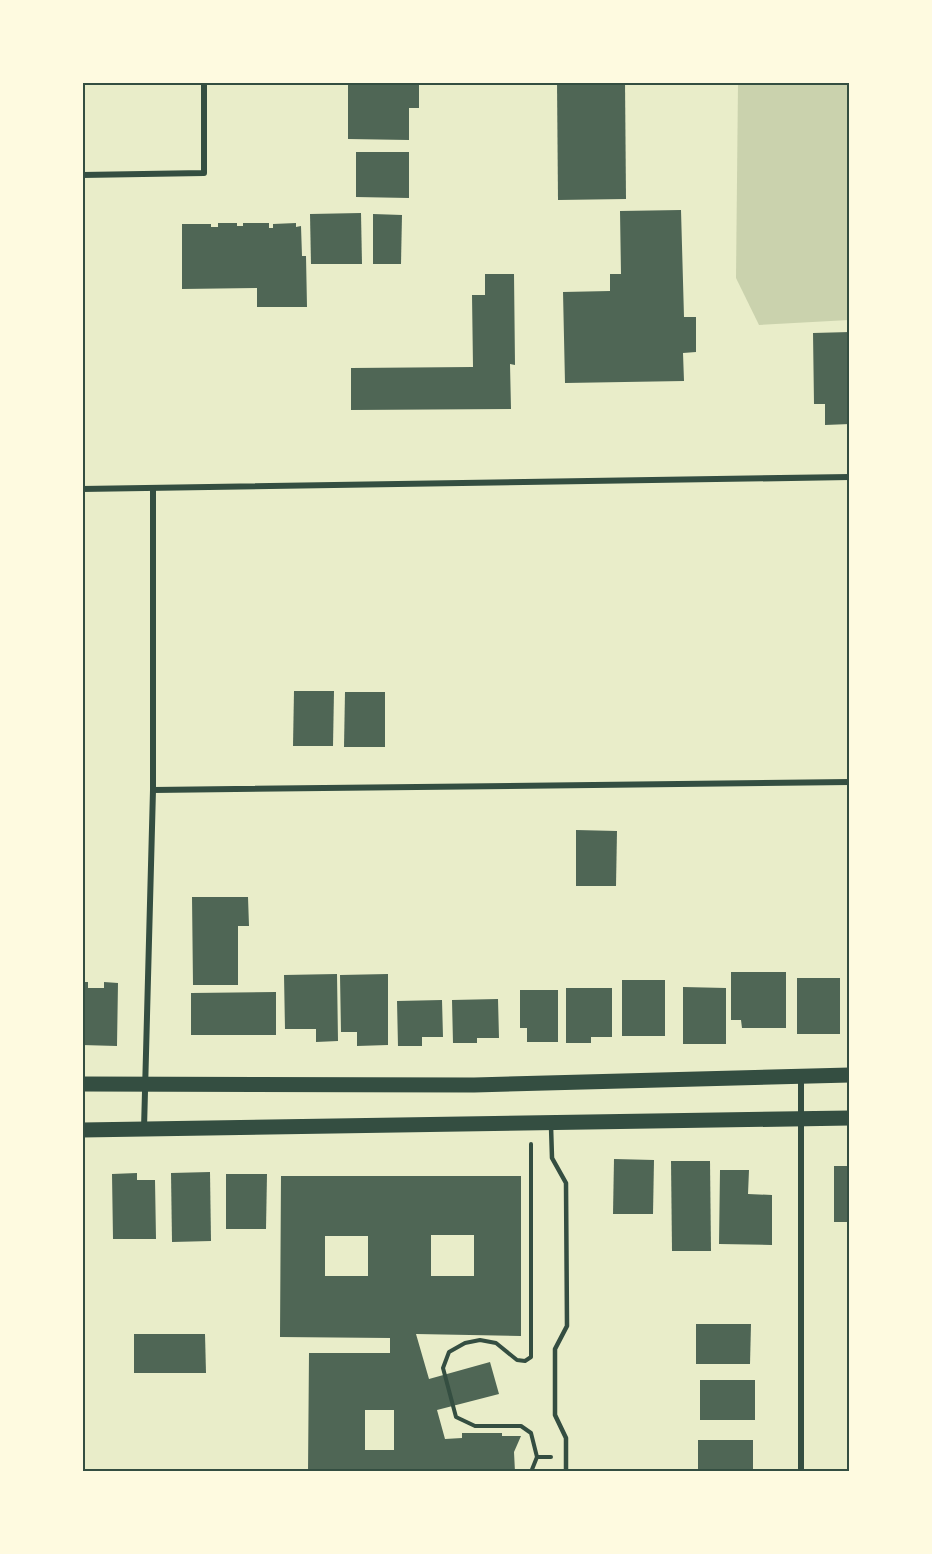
<svg xmlns="http://www.w3.org/2000/svg" width="932" height="1554" font-family="'Fira Sans',sans-serif">
  <style>
    .green { fill: #cad2ad }
    .building { fill: #4f6655; fill-rule: evenodd }
    .lines { fill: none; stroke-linecap: round; stroke-linejoin: round }
    .path { stroke: #344e41; stroke-width: 4 }
    .service { stroke: #344e41; stroke-width: 4.5 }
    .minor { stroke: #344e41; stroke-width: 6 }
    .primary { stroke: #344e41; stroke-width: 15 }
    .neatline { fill: none; stroke: #344e41; stroke-width: 2 }
  </style>
  <rect width="100%" height="100%" fill="#e9edc9"/>
  <path class="green" d="M738,83h111v237l-90,5 -23,-47z"/>
  <g class="building">
    <path d="M348,82h71v26h-10v32l-61,-1z"/>
    <path d="M557,82h68l1,117 -68,1z"/>
    <path d="M356,152h53v46l-53,-1z"/>
    <path d="M681,210l3,107h12v35l-13,1 1,28 -119,2 -2,-91 47,-1v-17h11l-1,-63z"/>
    <path d="M361,213l1,51h-51l-1,-50z"/>
    <path d="M373,214l29,1 -1,49h-28z"/>
    <path d="M218,223h19v3h6v-3h26v5h4v-4l23,-1v4l5,-1 1,30h4l1,51h-50v-19l-75,1v-65h29v3h7z"/>
    <path d="M485,274h29l1,91 -5,-1 1,45 -160,1v-42l122,-1 -1,-72h13z"/>
    <path d="M850,332v92l-25,1v-21h-11l-1,-71z"/>
    <rect x="847" y="685" width="3" height="56"/>
    <path d="M294,691h40l-1,55h-40z"/>
    <path d="M345,692h40v55h-41z"/>
    <path d="M576,830l41,1 -1,55h-40z"/>
    <path d="M192,897h56l1,29h-11v59h-45z"/>
    <path d="M731,972h55v56h-44l-1,-8h-10z"/>
    <path d="M337,974l1,67 -22,1v-13h-31l-1,-54z"/>
    <path d="M388,974v71l-31,1v-14h-16l-1,-57z"/>
    <rect x="797" y="978" width="43" height="56"/>
    <rect x="622" y="980" width="43" height="56"/>
    <path d="M82,982h6v6h16v-6l14,1 -1,63 -35,-1z"/>
    <path d="M683,987l43,1v56h-43z"/>
    <path d="M566,988h46v49h-21v6h-25z"/>
    <path d="M520,990h38v52h-31v-14h-7z"/>
    <path d="M276,992v43h-85v-42z"/>
    <path d="M498,999l1,39h-22v5h-24l-1,-43z"/>
    <path d="M442,1000l1,37h-21v9h-24l-1,-45z"/>
    <path d="M614,1159l40,1 -1,54h-40z"/>
    <path d="M671,1161h39l1,90h-39z"/>
    <rect x="834" y="1166" width="16" height="56"/>
    <path d="M720,1170h29l-1,24 24,1v50l-53,-1z"/>
    <path d="M210,1172l1,69 -39,1 -1,-69z"/>
    <path d="M137,1173v7h18l1,59h-43l-1,-65z"/>
    <path d="M226,1174h41l-1,55h-40z"/>
    <path d="M281,1176h240v160l-105,-2 13,45 61,-17 9,32 -62,16 8,29 17,-1v-5h40v3h19l-7,16 1,20h-207l1,-119h81v-15l-110,-1zM431,1235h43v41h-43zM325,1236h43v40h-43zM365,1410h29v40h-29z"/>
    <path d="M696,1324h55l-1,40h-54z"/>
    <path d="M134,1334h71l1,39h-72z"/>
    <rect x="700" y="1380" width="55" height="40"/>
    <rect x="698" y="1440" width="55" height="32"/>
  </g>
  <g class="lines">
    <g class="path">
      <path d="M531,1144v213l-6,4 -8,-1 -21,-17 -16,-3 -15,3 -16,9 -6,16 13,49 19,9h46l10,7 6,24h14"/>
      <path d="M531,1472l6,-15"/>
    </g>
    <path class="service" d="M551,1126l1,32 14,25 1,143 -12,23v66l11,23v34"/>
    <g class="minor">
      <path d="M82,175l122,-2v-91"/>
      <path d="M82,489l768,-12"/>
      <path d="M153,790l697,-8"/>
      <path d="M801,1076v396"/>
      <path d="M144,1129l9,-339v-302"/>
    </g>
    <g class="primary">
      <path d="M82,1084l392,1 376,-10"/>
      <path d="M82,1130l768,-12"/>
    </g>
  </g>
  <rect width="932" height="1554" fill="none" stroke="#fefae0" stroke-width="168"/>
  <rect x="84" y="84" width="764" height="1386" class="neatline"/>
</svg>
